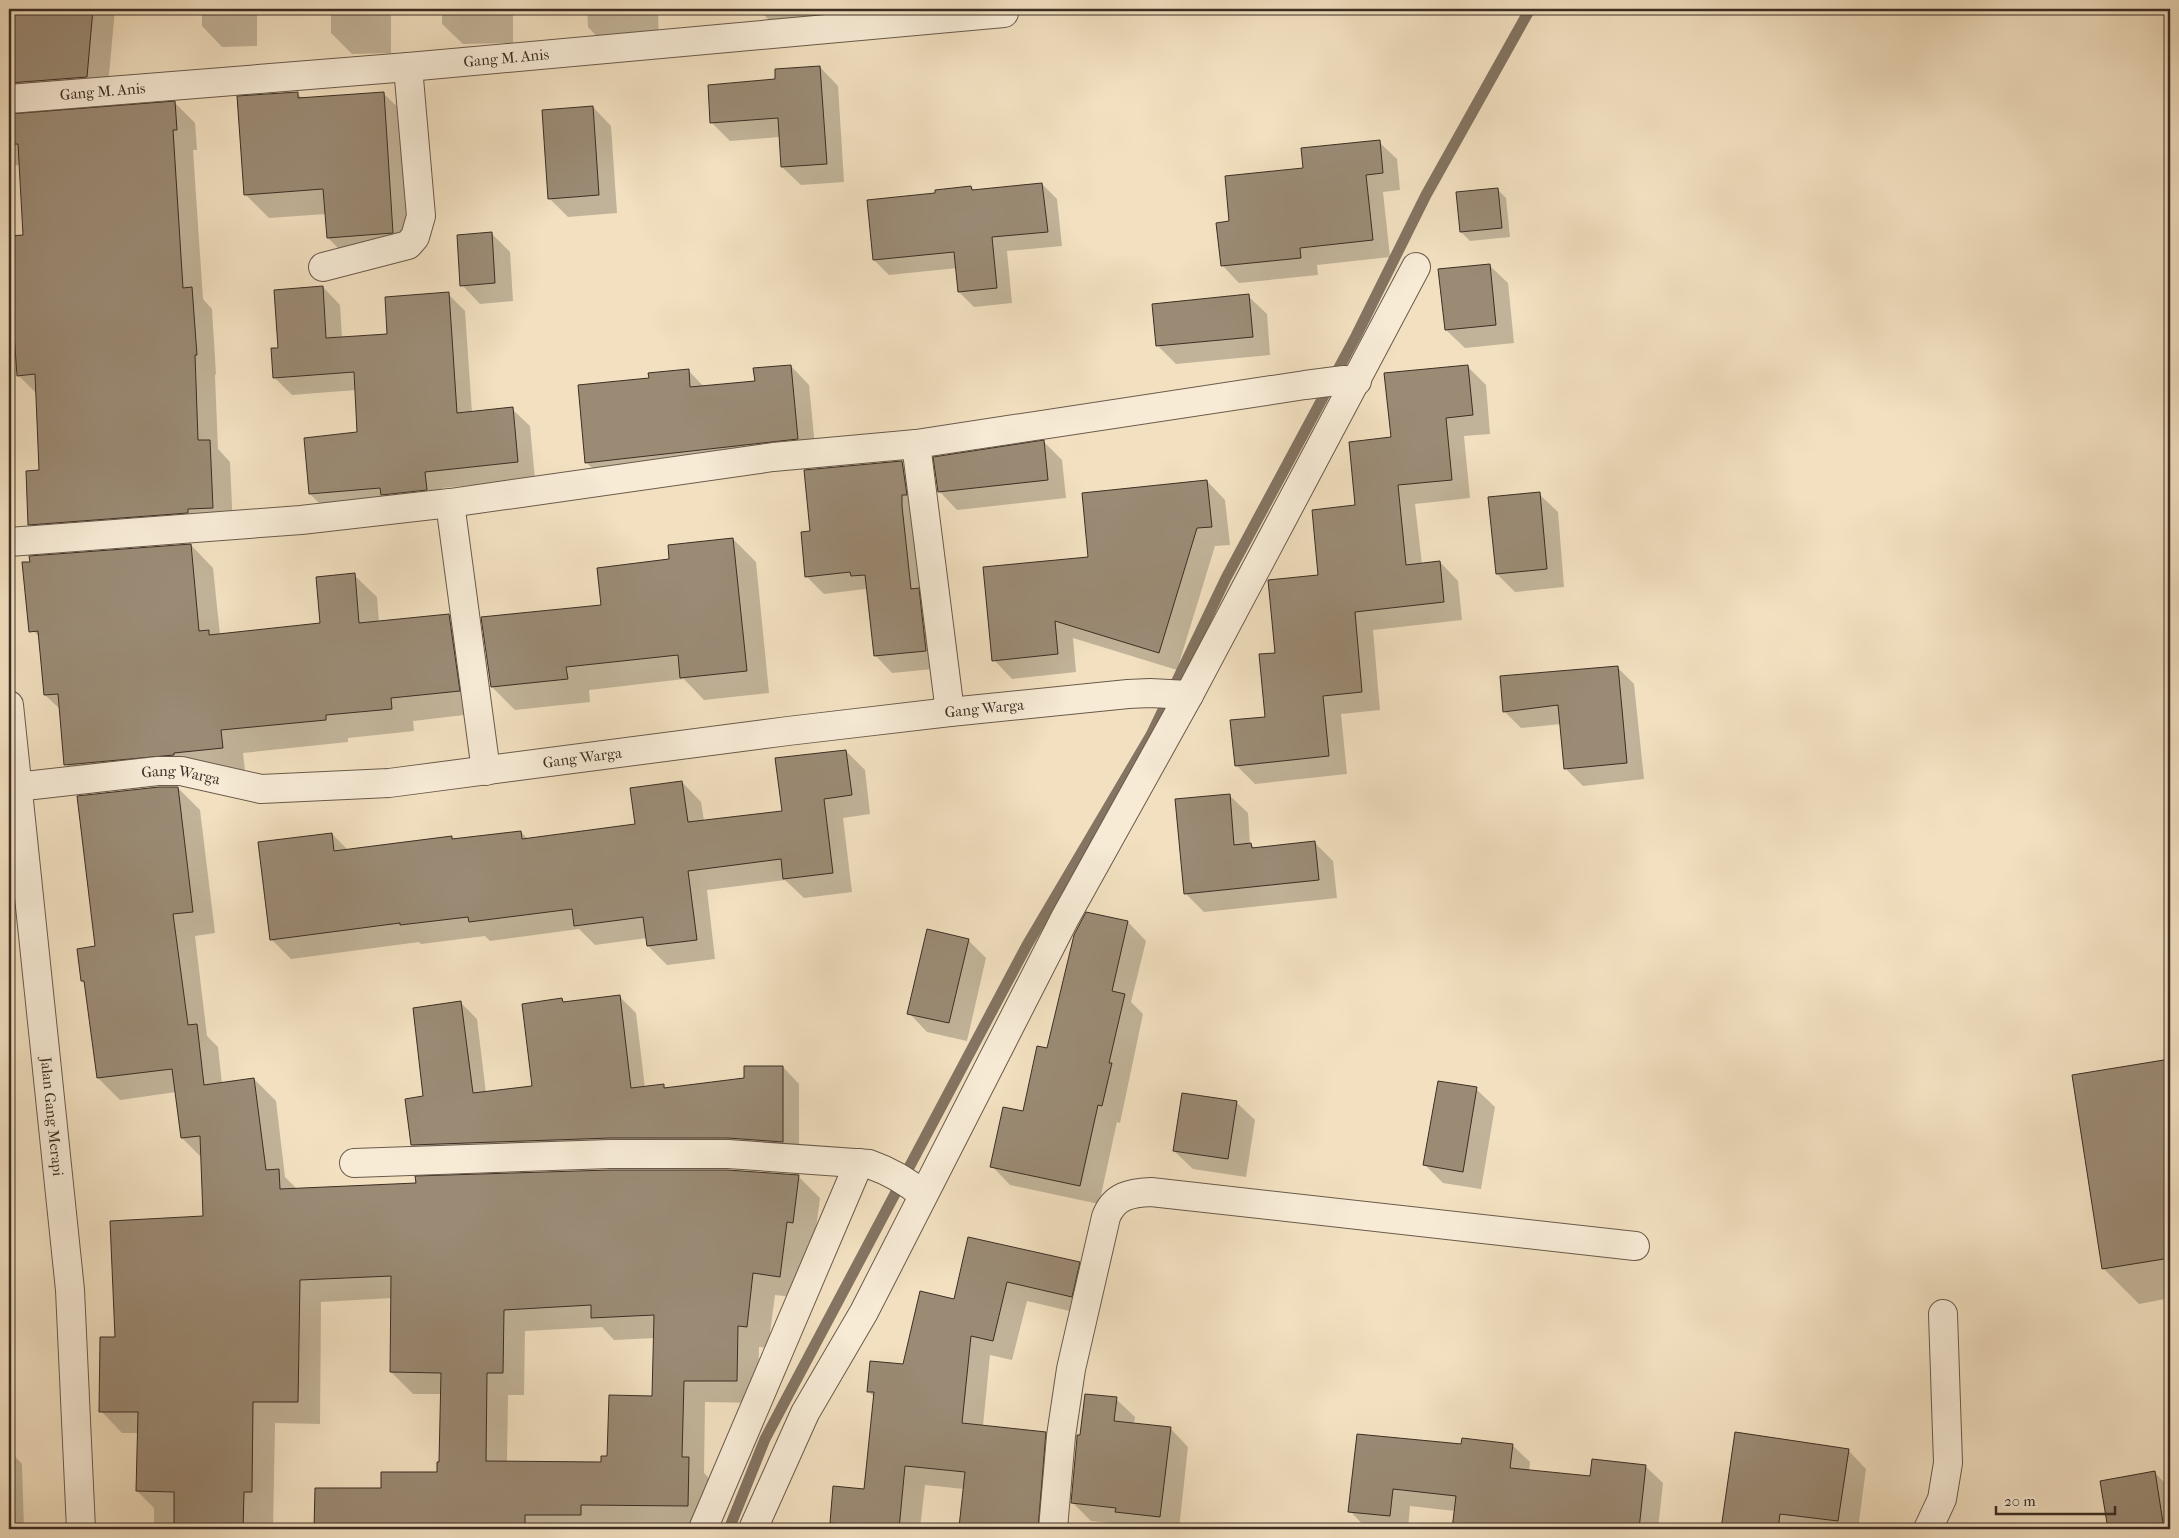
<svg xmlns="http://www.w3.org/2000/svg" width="2179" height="1538" font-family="'IM FELL French Canon',serif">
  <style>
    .shadow { fill: #0003; fill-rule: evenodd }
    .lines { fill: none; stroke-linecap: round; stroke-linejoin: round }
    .stream { stroke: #847462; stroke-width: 11 }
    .building { fill: #9b8b75; stroke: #3c2e24; fill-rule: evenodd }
    .minor-casing { stroke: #6a5a4b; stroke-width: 30 }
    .minor { stroke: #f7ebd6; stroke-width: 28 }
    .labels { text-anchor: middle; stroke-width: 4; stroke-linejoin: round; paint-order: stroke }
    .street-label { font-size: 15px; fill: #3c2e24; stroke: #f7ebd6 }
  </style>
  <rect width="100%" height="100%" fill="#f2e0c0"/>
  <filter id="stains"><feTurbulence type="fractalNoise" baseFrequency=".004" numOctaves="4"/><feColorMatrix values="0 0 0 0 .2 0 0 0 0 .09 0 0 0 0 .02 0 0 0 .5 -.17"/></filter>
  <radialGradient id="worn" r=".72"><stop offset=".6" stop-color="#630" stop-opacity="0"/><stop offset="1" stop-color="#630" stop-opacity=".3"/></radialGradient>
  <g class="shadow">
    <path d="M13,9h102l-8,88 -86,9 -7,9 161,-12 20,20 2,27h-4l10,149 9,10 4,65 -1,1 3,74 12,13 3,66 -183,17 -21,-21 12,-53 -4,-77 -19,-19 -4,-54 -5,-5v-79l16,-1 -5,-71 -11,1v-115z"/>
    <path d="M199,9h58v37l-35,1 -20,-21v-17z"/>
    <path d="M331,9h60v44l-39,1 -21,-21z"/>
    <path d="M442,9h71v34l-50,1 -21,-20z"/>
    <path d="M587,9h71l1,38 -51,1 -20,-21z"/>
    <path d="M758,9h58v11h-47z"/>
    <path d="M820,67l18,19 6,96 -43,3 -19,-18 -2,-30 -50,4 -19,-19 66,-42z"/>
    <path d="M297,93l6,6 81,-5 24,23 9,139 -65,6 -24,-24 -2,-24 -57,4 -24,-24z"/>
    <path d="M593,107l18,19 6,87 -49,4 -19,-19z"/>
    <path d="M1379,142l18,17 3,31 -17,2 7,65 -73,8 1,10 -79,8 -17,-18 8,-42 75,-54z"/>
    <path d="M1042,184l15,15 5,47 -55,5 5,52 -38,4 -15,-15 -2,-24 -68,7 -15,-15 -6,-58 69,-8 34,-7 4,4z"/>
    <path d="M1497,189l9,9 4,39 -40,4 -9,-9z"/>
    <path d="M491,233l19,19 3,49 -33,3 -18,-19z"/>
    <path d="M1489,265l19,18 6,60 -49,5 -19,-18z"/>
    <path d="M323,287l17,18 2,33 46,-3 60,-41 17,17 7,102 40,-4 18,17 5,53 -93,9 2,19 -117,4 -17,-17 -5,-55 54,-6 -3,-43 -64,5 -17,-17 4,-29z"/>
    <path d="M1248,296l19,18 3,41 -94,9 -18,-18z"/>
    <path d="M791,366l18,19 7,72 -211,24 -19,-19 64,-83 38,-9 16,17 52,-5z"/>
    <path d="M1467,366l19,19 4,49 -26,2 6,62 -55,6 7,60 18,-2 18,19 4,39 -89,10 7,80 -39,4 6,60 -92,10 -19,-19 31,-47 10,-64 115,-216z"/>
    <path d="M1044,442l18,18 4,38 -109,12 -18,-19z"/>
    <path d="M902,462l17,18 24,188 -51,5 -17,-18 -7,-63 -3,-3 -41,5 -17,-17 4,-45z"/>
    <path d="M1207,481l18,19 5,45 -15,1 -38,124 -104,-32 3,34 -64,7 -18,-19z"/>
    <path d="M1539,494l19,18 6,75 -49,5 -18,-18z"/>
    <path d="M733,539l23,23 13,131 -65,7 -20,-21 -95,11 1,12 -75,8 -23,-23 110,-81 68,-46z"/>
    <path d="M191,545l22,23 7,67 102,-10 32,-50 23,22 2,26 70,-7 22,22 10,75 -68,8 1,10 -66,7v4l-105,11 2,17 -157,17 -22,-23 -5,-54 -16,-15 -6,-58 -5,-6z"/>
    <path d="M1617,667l17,17 10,95 -61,7 -17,-17 -5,-45 -40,4 -17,-17z"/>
    <path d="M846,751l19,19 5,44 -27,4 9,74 -48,6 -19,-18 -78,10 8,69 -48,6 -19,-19 -1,-8 -52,7 -16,-16 -89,12 -5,-5 -64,8 -2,-2 -128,17 -20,-20 61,-105 16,16 103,-13 3,3 67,-8 7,7 108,-14 46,-43 19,20 3,19 79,-9z"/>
    <path d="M178,788l22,22 15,123 -20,3 12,100 11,11 4,37 32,-5 22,22 9,76 13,13 500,-14 22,22 -6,46 -6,-1 -6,55 -27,-3 -7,53 -9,-1 -1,56 -53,-1 -1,71 7,7 -18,49h-377v-40l66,1 56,-16 3,-11v-69h-28l-22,-22 1,-74 -71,4 -1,122 -45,-1 -2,106h-119v-21l-17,-17 1,-58h-16l-21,-22 15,-73 88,-121 -2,-59 -20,-20 -6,-46 -56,8 -22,-22 -12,-93 -4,-4 15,-34zM602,1327l12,13 41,-2 -1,59 -52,66 -95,-1 1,-67h16l1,-64z"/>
    <path d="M1229,795l19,18 2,31 6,5 59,-6 18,18 4,37 -133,14 -18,-18z"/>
    <path d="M9,796l16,89 -16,1z"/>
    <path d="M1087,913l41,9 18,19 -15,61 12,12 -23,109 -3,-1 -18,82 -89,-19 -18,-19 32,-53 24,-63z"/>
    <path d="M968,940l18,18 -19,83 -40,-9 -18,-19z"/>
    <path d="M619,996l17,17 9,75 18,-2 4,3 78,-10 38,-12 16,17v74l-370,3 -17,-16 13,-48 36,-94 16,16 9,74 48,-6 28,-87 3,3z"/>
    <path d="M2170,1060v238l-31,6 -36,-36 -30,-192z"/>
    <path d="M1476,1089l19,18 -14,82 -38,-6 -18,-18z"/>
    <path d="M1236,1102l19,18 -9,57 -53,-8 -19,-18z"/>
    <path d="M9,1162l4,31h-4z"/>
    <path d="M969,1239l110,24 20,20 -8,33 -64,-15 -15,59 -22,-5 -7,71 62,7 20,20 -6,76h-99l4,-40 -39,-4 -5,44h-90l5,-42 30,3 9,-93 -6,-6 36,-25 51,-66z"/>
    <path d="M1116,1399l19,18 -1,8 36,3 18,19 -9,82h-45l-4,-4 -39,-4 -19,-19 9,-65z"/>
    <path d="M1736,1434l112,16 18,19 -8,60h-135z"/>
    <path d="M1512,1445l18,17 -1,9 63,6 53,-11 18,17 -5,46h-205l2,-18 -45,-5 -2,23h-41l-17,-18 112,-65z"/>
    <path d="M9,1450l13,14 2,65h-15z"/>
    <path d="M2155,1473l15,15v41h-61l-7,-47z"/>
  </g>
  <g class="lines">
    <path class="stream" d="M729,1529l36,-90 262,-494 124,-210 75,-157 130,-242 70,-141 104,-186"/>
  </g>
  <g class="building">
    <path d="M12,9h81l-6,68 -78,6v-45z"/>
    <path d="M820,66l7,98 -46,3 -3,-49 -68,5 -2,-38 67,-6v-10z"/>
    <path d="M298,92v6l86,-6 9,141 -66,5 -4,-49 -79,6 -7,-99z"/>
    <path d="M175,101l2,29h-4l10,158 9,-1 5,68h-2l3,85h12l3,68 -25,1v4l-160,12 -2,-54 13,-1 -4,-96 -18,2 -5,-72h-3v-68l14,-1 -5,-91h-9v-30z"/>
    <path d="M593,106l6,89 -51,4 -6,-89z"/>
    <path d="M1380,140l3,33 -17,2 7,65 -73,8 1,10 -80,8 -5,-43 13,-2 -4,-45 78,-8 -2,-20z"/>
    <path d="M1042,183l6,49 -56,5 5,51 -39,4 -4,-40 -81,8 -6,-60 68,-7v-3l36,-4 1,4z"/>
    <path d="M1498,188l4,40 -42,4 -4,-40z"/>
    <path d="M492,232l3,51 -35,3 -3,-51z"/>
    <path d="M1490,264l6,61 -51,5 -7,-61z"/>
    <path d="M323,286l3,52 61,-4 -2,-37 64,-5 8,121 56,-6 5,55 -93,10 2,18 -46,5 -1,-7 -71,6 -5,-56 53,-6 -3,-60 -81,6 -2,-30h7l-4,-58z"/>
    <path d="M1249,294l4,43 -97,9 -4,-42z"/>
    <path d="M791,365l7,74 -213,24 -7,-78 71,-7 -1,-5 41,-4 1,18 65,-6 -2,-13z"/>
    <path d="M1468,365l5,50 -27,3 6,62 -54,5 8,80 34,-4 4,41 -89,10 7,80 -39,4 6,60 -94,10 -5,-46 35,-3 -6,-63 16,-1 -7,-73 50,-5 -6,-65 43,-5 -6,-63 42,-5 -7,-64z"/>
    <path d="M1044,440l4,40 -110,12 -5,-35z"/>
    <path d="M902,461l5,34h-5v11l9,83 8,-1 7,63 -52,5 -9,-81 -14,1 -1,-4 -45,5 -4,-45 9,-1 -6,-61z"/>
    <path d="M1207,480l5,47 -15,1 -38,125 -104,-32 3,33 -66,7 -9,-94 105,-10 -6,-64z"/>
    <path d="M1540,492l7,77 -51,5 -8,-77z"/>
    <path d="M733,538l14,133 -67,7 -2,-23 -112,12 2,12 -77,8 -10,-70 120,-12 -4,-37 72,-9 -1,-14z"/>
    <path d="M191,544l8,87 10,-1v5l111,-12 -4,-46 39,-4 4,50 90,-9 11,77 -69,7 1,11 -66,6v5l-105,10 2,18 -49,5v2l-110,10 -6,-71 -14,1 -6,-64 -9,1 -7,-70h8l-1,-6z"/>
    <path d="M1618,666l9,97 -63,6 -6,-64 -55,7 -3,-36z"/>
    <path d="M846,750l6,45 -28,4 9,74 -50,6 -2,-20 -93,12 9,69 -50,6 -4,-29 -69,9 -2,-17 -103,13 -1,-5 -68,8v-2l-130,17 -12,-98 74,-9 2,18 118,-15v3l69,-8 1,8 113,-15 -5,-36 52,-7 6,41 94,-11 -7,-53z"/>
    <path d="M159,787h19l15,125 -20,2 15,111 9,-1 7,61 50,-7 12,92 13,-1 1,20 136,-6 -1,-7 195,-6h117l72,5 -6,48 -6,-1 -7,55 -27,-4 -6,54 -9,-1 -1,55h-53l-2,76h7l-1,49 -107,-1v10h-56v14h-211l1,-41h66v-16h56v-10h2l2,-89 -51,-1 1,-96 -91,4 -2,122h-45l-1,90h-8l-1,37 -69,-1v-36l-38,-1 2,-79h-39l1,-75h15l-5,-116 93,-5 -3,-80 -19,2 -9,-69 -75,9 -13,-97h-3l-4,-32 18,-3 -18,-150zM591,1305v13l63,-3 -2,81 -43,-1 -2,61h-6v6l-115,-1 1,-88h16l1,-63z"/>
    <path d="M1230,794l4,51 17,-2 1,5 63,-7 4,39 -135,14 -9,-95z"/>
    <path d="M1086,912l42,9 -16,70 13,3 -16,69h3l-10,43 -4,-1 -18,81 -90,-19 13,-60 20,4 14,-65 10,2 27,-113z"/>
    <path d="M927,929l42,10 -20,84 -42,-9z"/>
    <path d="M620,995l11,93 33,-4v4l80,-10v-12h39v76l-55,-4h-118l-199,7 -6,-46 18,-3 -10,-88 48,-7 12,92 59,-7 -10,-82 40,-6 1,4z"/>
    <path d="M2170,1059v199l-68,11 -30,-194z"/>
    <path d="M1438,1081l39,6 -14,85 -40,-7z"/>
    <path d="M1182,1093l55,8 -9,58 -55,-8z"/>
    <path d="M968,1237l112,25 -8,35 -65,-15 -14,59 -22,-5 -9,87 84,9 -8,97 -79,-2 6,-55 -60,-6 -6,63 -69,-6 3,-37 31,3 10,-97h-7l3,-31 33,3 17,-73 34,8z"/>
    <path d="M1085,1394l32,3 -3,24 57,6 -11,90 -45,-5 1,-4 -45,-5 6,-65v-3h3z"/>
    <path d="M1735,1432l114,17 -11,72 -58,-7 -2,15h-57z"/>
    <path d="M1357,1434l104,10 1,-6 51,6 -3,24 80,8 2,-17 54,6 -7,64h-187l4,-33 -63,-7 -3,27 -42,-4z"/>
    <path d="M2155,1471l9,58h-56l-8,-48z"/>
  </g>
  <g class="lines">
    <defs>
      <g id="minor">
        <path id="s1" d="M9,99l399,-32 596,-54"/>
        <path d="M323,267l85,-22 7,-8 6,-21 -13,-149"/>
        <path d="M916,444l34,268"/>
        <path d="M450,503l36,268"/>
        <path d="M9,542l292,-22 149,-17 323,-46 143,-13 389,-59 39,-5 13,1"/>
        <path id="s2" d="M9,705l61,585 11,239"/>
        <path id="s3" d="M16,787l142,-16h23l80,18 128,-6 399,-52 162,-19 178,-18 22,-1 39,2"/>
        <path d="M354,1163l256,-9h118l141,10c20,7 38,17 54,31"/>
        <path d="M703,1529l156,-366"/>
        <path d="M753,1529l52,-116 59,-101 201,-394 124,-223 227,-428"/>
        <path d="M1053,1529l8,-93 10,-67 35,-152c8,-21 24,-24 45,-25l484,54"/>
        <path d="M1928,1529l14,-30 6,-36 -5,-149"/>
      </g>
    </defs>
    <use href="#minor" class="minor-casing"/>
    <use href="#minor" class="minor"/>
  </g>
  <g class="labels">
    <g class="street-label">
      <text dy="5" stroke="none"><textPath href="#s1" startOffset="499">Gang M. Anis</textPath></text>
      <text dy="5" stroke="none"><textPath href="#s1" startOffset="94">Gang M. Anis</textPath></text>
      <text dy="5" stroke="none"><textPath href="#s3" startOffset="976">Gang Warga</textPath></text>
      <text dy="5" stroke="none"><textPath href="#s3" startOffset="571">Gang Warga</textPath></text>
      <text dy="5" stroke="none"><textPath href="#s3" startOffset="166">Gang Warga</textPath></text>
      <text dy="5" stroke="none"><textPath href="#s2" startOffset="414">Jalan Gang Merapi</textPath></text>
    </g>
  </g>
  <rect width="2179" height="1538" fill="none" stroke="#f2e0c0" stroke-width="30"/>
  <rect x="10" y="10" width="2159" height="1518" fill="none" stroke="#3c2e24" stroke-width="2.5"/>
  <rect x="15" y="15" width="2149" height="1508" fill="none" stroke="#3c2e24"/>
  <path d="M1996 1506v8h119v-8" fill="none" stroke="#3c2e24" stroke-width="2.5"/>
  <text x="2004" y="1506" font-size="15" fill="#3c2e24" stroke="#f7ebd6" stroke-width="4" paint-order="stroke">20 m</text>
  <rect width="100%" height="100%" filter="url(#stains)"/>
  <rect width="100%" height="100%" fill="url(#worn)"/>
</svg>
